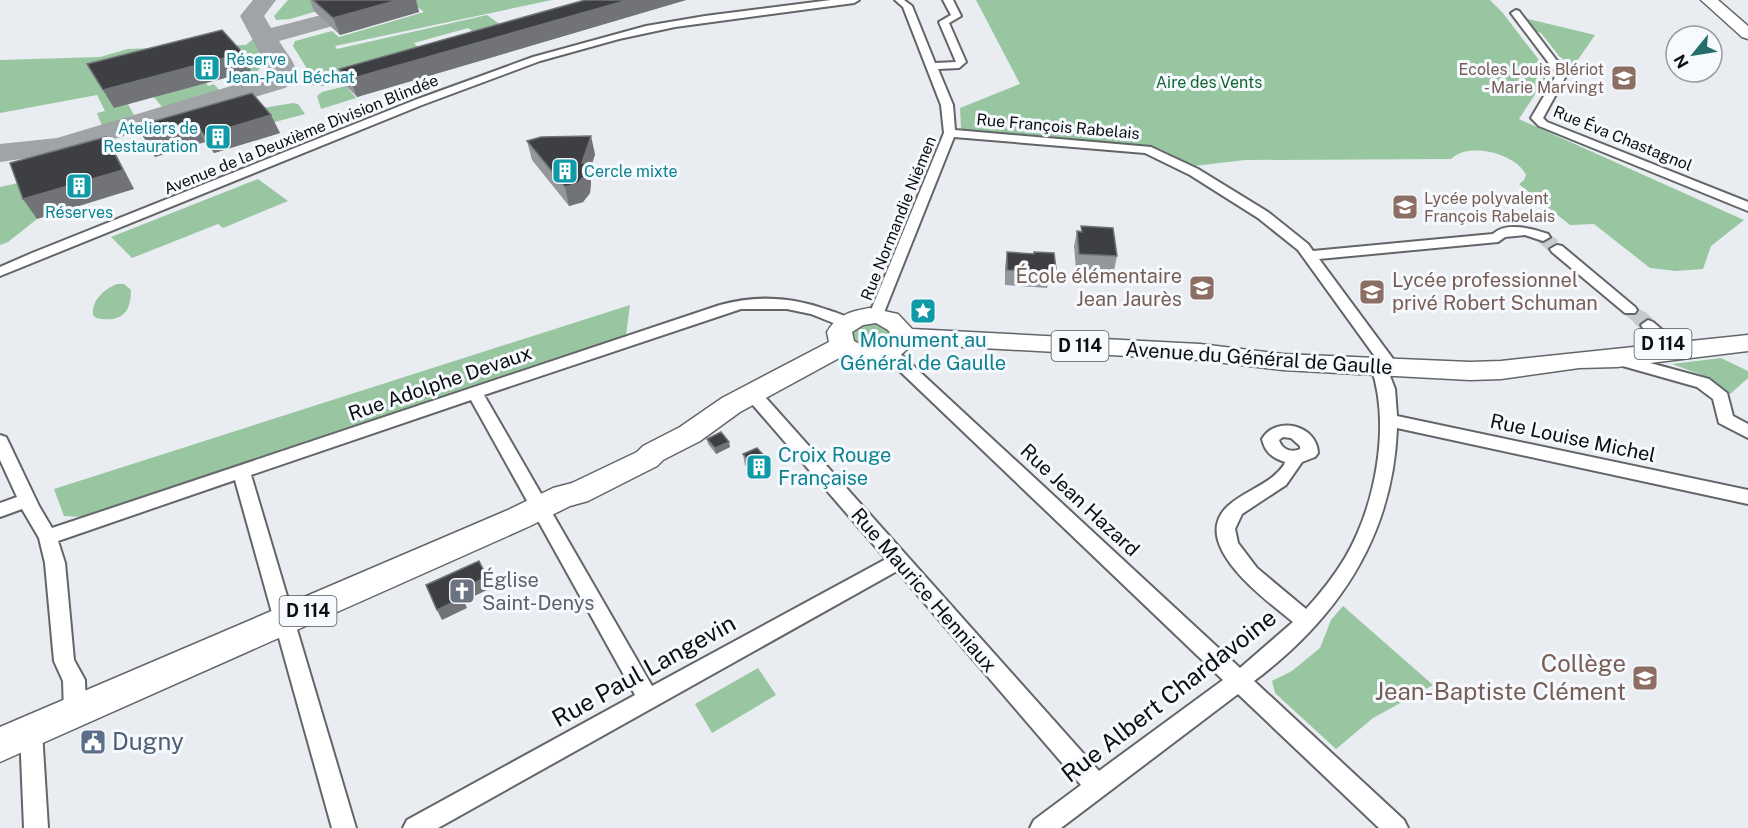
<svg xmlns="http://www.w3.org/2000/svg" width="1748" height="828" font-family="'Public Sans',sans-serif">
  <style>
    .green { fill: #97c6a0 }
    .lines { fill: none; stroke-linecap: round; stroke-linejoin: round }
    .taxiway { fill: #a1a4a6; fill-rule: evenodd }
    .minor-tunnel-far1 { stroke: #c8cbce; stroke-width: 14; stroke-dasharray: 14 7; stroke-linecap: butt }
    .minor-tunnel { stroke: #c8cbce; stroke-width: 16; stroke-dasharray: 16 8; stroke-linecap: butt }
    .minor-casing { stroke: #636569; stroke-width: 4 }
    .primary-casing { stroke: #636569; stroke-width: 3 }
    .minor { fill: #fff; fill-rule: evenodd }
    .primary { fill: #fff; fill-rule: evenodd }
    .wall { fill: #93969a }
    .shaded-wall { fill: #717377 }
    .building { fill: #3d3f43; stroke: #717377; stroke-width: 1.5 }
    .labels { text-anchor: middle; stroke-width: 6; stroke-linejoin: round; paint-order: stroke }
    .far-culture-label { font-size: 16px; fill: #0d838f; stroke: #f6f9fe; text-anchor: start }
    .far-education-label { font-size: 16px; fill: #785e54; stroke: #f6f9fe; text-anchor: end }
    .far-park-label { font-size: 16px; fill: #0f662f; stroke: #f6f9fe }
    .far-street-label { font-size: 16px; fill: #0d0e0f; stroke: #f6f9fe }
    .shield { fill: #f6f9fe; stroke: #535457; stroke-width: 1.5 }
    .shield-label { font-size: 18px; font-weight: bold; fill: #0d0e0f }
    .education-label { font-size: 20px; fill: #785e54; stroke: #f6f9fe; text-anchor: end }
    .culture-label { font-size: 20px; fill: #0d838f; stroke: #f6f9fe }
    .street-label { font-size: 20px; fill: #0d0e0f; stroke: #f6f9fe }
    .worship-label { font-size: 20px; fill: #5b616d; stroke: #f6f9fe; text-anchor: start }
    .near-education-label { font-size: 24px; fill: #785e54; stroke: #f6f9fe; text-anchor: end }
    .near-street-label { font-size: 24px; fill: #0d0e0f; stroke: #f6f9fe }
    .near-service-label { font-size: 24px; fill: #4e5e75; stroke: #f6f9fe; text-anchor: start }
  </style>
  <rect width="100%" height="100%" fill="#e9ecf0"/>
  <g class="green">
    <path d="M288,0h67l-65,19 -14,1 -2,-4z"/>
    <path d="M409,0h143l-217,46 2,3 150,-34 25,18 -26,8 -18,-13 -54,15 14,14 -105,29 -14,-1 -2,-2 7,-3 -21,-34 2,-5 37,-10 7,6 85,-25z"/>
    <path d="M976,0h514l12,12 47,61 -30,46 225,101 -33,26 -8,23 -27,2 -26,-3 -56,-44 -24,1 -51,-41 5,-4 2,-5c-9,-21 -58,-34 -75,-16l-206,1 -51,6 -34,-17 -17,-4 -182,-16 -1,-21 60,-24z"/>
    <path d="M1524,18l71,17 -22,32 -14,-11 -18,-23 -7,-2z"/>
    <path d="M253,39l12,18c-3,13 -17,27 -30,27l-6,-7 22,-7 -69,19 24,-6 2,3 6,-2 6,7 -4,3 -45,13h-9l-8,-10 13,-4 -54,15 15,-4 6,11 -32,11 -5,-13 8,-2 -8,-16 -97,18v-53l100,-3 28,-8 118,-4z"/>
    <path d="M346,86l10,12 -35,11 -4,-13 5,-4z"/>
    <path d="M293,103l5,1 7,10 -34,9 -8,-15z"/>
    <path d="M258,179l30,22 -65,27 -5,-4 -86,34 -21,-21z"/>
    <path d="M23,182l14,37 -29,23 -8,3v-58z"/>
    <path d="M117,284h7l7,6c0,24 -11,33 -35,28l-3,-3c-2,-14 11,-26 24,-31z"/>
    <path d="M630,305l-4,30 -544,182 -18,-1 -10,-27z"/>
    <path d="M876,323l14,8 -1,9c-12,8 -31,12 -37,-5l7,-10z"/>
    <path d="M1721,358l27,13v7l-18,16 -28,-19 -30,-11z"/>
    <path d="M1343,606l90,79 -60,33 -37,31 -61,-56 -3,-12 20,-10 28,-23 11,-28z"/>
    <path d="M758,668l18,27 -64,38 -17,-29z"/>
  </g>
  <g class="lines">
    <path class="taxiway" d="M253,0h23l-12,16 7,12 54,-14 8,2 4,5 -4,5 -54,15c10,17 29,32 6,47l-215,64 -70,10v-18l57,-6 214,-64 -31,-58z"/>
    <g class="minor-tunnel-far1">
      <path d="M1543,237l14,12"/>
      <path d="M1630,310l11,9"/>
    </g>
    <path class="minor-tunnel" d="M1639,317l9,8"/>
    <defs>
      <g id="minor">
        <path d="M831,0h28l-5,3 -179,24 -56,12 -79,22 -118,44 -422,171v-9l32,-14 383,-153 118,-43 113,-31 59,-10z"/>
        <path d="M895,0h9l8,6 23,57 21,-1 -17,-40 12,-7 -8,-15h10l8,16 -12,7 17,39 -7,6 -21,1 15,36 2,25 196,17 47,22 70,43 40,32 5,7 180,-17c13,-13 40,-5 55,0l2,3 -7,4 -18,-6 -20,2 -7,5 -179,17 80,108 -2,4h-9l7,18 2,27 351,74v14l-351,-76c-4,108 -58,189 -143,253l150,139 4,8h-29l-141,-134 -177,134h-31l4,-8 47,-35 -184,-214 -459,257h-35l4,-8 228,-125 -164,-295 -220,75 105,353h-24l-97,-348 -177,61 7,22 9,97 11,20 1,32 -3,7 -8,3 -8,-3 -3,-7 -1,-31 -9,-20 -9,-98 -6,-25 -17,-29 -22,8v-14l17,-6 -17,-37v-25l6,2 2,4 31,65 13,22 668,-223c36,-10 73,-8 108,5 9,3 20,6 25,13l-7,5 -35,-14 -24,-5h-46l-257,86 168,291 234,-127 -140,-162 -2,-4 2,-4h12l341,382 124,-91 -339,-324 -3,-4 8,-5 5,1 346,320 53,-46c-25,-21 -106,-78 -65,-116 17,-16 42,-21 56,-41l1,-3c-13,-4 -20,-10 -23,-23 14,-24 55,-14 56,14l-3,4 -13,5 -16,23 -44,29 -7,15 3,14 19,25 49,41c15,-16 28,-33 39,-51 31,-53 46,-134 26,-191l2,-4 6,-1 -81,-112 -40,-32 -68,-43 -45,-22 -191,-16 -71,178 -7,5 -5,-2 -2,-3 75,-182 -3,-28 -38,-98zM1283,437l8,1 9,8v3c-8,4 -18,1 -21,-9z"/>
        <path d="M1516,10l3,1 48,63 -24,44 4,4 201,80v9l-209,-85 -8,-8 26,-44 -46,-61z"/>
        <path d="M1557,245l5,1 73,61 2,3 -2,3h-10l-73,-61 -2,-3z"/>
        <path d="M1648,320l5,2 21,18 3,3 -3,3h-10l-21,-18 -2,-3z"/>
        <path d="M1617,354l92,25 18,14 6,23 15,8v14l-29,-15 -6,-24 -16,-12 -85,-24 -3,-4z"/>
        <path d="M31,722l8,3 3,7 6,96h-24l-4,-96 3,-7z"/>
      </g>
      <g id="primary">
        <path d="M1701,0h17l30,26v13l-6,-2z"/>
        <path d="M870,308l28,6 14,15 288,15 83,10 187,8 31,-1 247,-26v16l-131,16 -38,1 -78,11 -31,1 -187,-10 -83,-10 -289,-16c-15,23 -49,25 -70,13l-101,55 -40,29 -37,19 -6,6 -69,35 -18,5 -40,20 -530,236v-35l508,-217 45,-22 19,-5 65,-31 6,-6 37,-19 42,-29 107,-56 -2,-10c10,-17 24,-21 43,-24zM876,323l12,7 4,6 -16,11 -9,1 -13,-7 -2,-9 11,-7z"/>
      </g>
    </defs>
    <use href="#minor" class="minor-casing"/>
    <use href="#primary" class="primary-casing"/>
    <use href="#minor" class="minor"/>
    <use href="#primary" class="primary"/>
  </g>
  <g class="wall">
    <path d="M310,0h106l3,12 -79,23 -26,-24z"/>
    <path d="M585,0h101l-329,97 -11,-11 -7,-17z"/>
    <path d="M252,93l28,40 -66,20 -9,-11 -50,15 -18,-31z"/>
    <path d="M527,141l68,13 -6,19 2,9 -1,11 -7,9 -14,4 -37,-46z"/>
    <path d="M1081,226l36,30 -3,15 -38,-2 -2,-23 3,-15 4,1z"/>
    <path d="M1007,252l49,17 -3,15h-5l-1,4 -42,-3v-18z"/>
    <path d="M707,439l23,8 -14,7 -8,-10z"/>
    <path d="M743,454l27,18 -14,6 -11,-13z"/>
  </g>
  <g class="shaded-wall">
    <path d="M398,0h18l3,12 -79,23 -7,-17z"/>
    <path d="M628,0h58l-329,97 -7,-18z"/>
    <path d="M243,53l8,18 -137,37 -11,-18z"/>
    <path d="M271,115l9,18 -66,20 -10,-18z"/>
    <path d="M196,124l9,18 -50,15 -10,-19z"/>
    <path d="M591,136l4,18 -6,19 2,9 -1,11 -7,9 -14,4 -4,-19 17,-24z"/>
    <path d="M106,137l11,19 17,33 -97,30 -14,-20z"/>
    <path d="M729,442l1,5 -14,7 -1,-6z"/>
    <path d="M769,461l1,11 -14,6 -1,-10z"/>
    <path d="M487,577l4,11 -27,13 3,7 -25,12 -5,-10 22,-20z"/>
  </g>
  <g class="building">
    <path d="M313,0h85l-65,18z"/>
    <path d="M585,0h43l-278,79 -11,-10z"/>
    <path d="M222,30l21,23 -140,37 -16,-26z"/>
    <path d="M252,93l19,22 -67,20 -8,-11 -51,14 -8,-12z"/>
    <path d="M591,136l-9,27h5l-1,11 -8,9 -13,4 -38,-46 14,-4z"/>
    <path d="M106,137l17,33 -100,29 -13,-36z"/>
    <path d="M1081,226l32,2 4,28 -38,-2 -2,-23 5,1z"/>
    <path d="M1007,252l27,2v-2l20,1 2,16h-7l1,3 -43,-2z"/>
    <path d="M721,432l8,10 -14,6 -8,-9z"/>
    <path d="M757,448l12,13 -14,7 -12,-14z"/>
    <path d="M479,561l8,16 -28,13 3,8 -25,12 -11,-25z"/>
  </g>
  <defs>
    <symbol id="building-square" viewBox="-11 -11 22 22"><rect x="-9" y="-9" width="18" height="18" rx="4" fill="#0f9aa8" stroke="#f6f9fe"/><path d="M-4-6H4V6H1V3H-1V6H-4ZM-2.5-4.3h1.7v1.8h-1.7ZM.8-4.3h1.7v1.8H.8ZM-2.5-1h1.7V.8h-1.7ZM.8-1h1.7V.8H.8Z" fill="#fff"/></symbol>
    <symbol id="school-square" viewBox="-11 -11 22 22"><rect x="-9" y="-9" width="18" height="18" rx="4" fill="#8d6e63" stroke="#f6f9fe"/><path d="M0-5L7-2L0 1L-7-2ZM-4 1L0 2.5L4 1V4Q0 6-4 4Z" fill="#fff"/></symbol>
    <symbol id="sight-square" viewBox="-11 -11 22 22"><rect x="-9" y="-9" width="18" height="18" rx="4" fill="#0f9aa8" stroke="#f6f9fe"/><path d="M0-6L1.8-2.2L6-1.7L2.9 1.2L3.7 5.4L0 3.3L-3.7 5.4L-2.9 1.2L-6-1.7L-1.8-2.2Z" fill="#fff"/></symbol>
    <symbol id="church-square" viewBox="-11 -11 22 22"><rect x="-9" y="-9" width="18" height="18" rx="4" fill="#6b7280" stroke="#f6f9fe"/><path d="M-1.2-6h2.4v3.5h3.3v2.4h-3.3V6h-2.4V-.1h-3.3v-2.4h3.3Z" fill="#fff"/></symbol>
    <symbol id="civic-square" viewBox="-11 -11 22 22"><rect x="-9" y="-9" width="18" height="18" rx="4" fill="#5c6f8a" stroke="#f6f9fe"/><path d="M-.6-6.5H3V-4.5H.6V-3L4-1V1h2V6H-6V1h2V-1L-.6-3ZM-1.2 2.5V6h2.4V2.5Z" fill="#fff"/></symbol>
  </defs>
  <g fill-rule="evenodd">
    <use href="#building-square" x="192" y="53" width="30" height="30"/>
    <use href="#school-square" x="1609" y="63" width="30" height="30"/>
    <use href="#building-square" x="203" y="122" width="30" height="30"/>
    <use href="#building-square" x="550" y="156" width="30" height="30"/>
    <use href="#building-square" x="64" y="171" width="30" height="30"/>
    <use href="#school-square" x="1390" y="192" width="30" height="30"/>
    <use href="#school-square" x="1187" y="273" width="30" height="30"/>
    <use href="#school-square" x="1357" y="277" width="30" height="30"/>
    <use href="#sight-square" x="908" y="296" width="30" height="30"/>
    <use href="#building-square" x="744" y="452" width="30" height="30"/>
    <use href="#church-square" x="447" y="576" width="30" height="30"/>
    <use href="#school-square" x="1630" y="663" width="30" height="30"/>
    <use href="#civic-square" x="78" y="727" width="30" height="30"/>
  </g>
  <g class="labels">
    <g class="far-culture-label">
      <text x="226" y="65">Réserve<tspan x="226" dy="18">Jean-Paul Béchat</tspan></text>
      <text x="198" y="134" text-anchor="end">Ateliers de<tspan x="198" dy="18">Restauration</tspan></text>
      <text x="584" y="177">Cercle mixte</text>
      <text x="79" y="218" text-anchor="middle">Réserves</text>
    </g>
    <g class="far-education-label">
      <text x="1604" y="75">Ecoles Louis Blériot<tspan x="1604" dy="18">- Marie Marvingt</tspan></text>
      <text x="1424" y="204" text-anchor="start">Lycée polyvalent<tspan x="1424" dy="18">François Rabelais</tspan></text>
    </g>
    <g class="far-park-label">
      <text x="1209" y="88">Aire des Vents</text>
    </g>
    <g class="far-street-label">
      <text transform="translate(1058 126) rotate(5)" y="6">Rue François Rabelais</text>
      <text transform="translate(301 134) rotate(-22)" y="6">Avenue de la Deuxième Division Blindée</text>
      <text transform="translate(1623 138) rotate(22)" y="6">Rue Éva Chastagnol</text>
      <text transform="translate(898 218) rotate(-68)" y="6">Rue Normandie Niémen</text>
    </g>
    <g class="shield">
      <rect x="1634.5" y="329" width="57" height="30" rx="4.5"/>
      <rect x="1051.5" y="331" width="57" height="30" rx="4.5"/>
      <rect x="279.5" y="596" width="57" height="30" rx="4.5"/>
    </g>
    <g class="shield-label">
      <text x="1663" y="350">D 114</text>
      <text x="1080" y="352">D 114</text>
      <text x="308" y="617">D 114</text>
    </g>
    <g class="education-label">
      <text x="1182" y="283">École élémentaire<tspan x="1182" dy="23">Jean Jaurès</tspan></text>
      <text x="1392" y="287" text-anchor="start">Lycée professionnel<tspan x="1392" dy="23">privé Robert Schuman</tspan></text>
    </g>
    <g class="culture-label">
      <text x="923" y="347">Monument au<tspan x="923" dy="23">Général de Gaulle</tspan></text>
      <text x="778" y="462" text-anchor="start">Croix Rouge<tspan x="778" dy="23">Française</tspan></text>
    </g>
    <g class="street-label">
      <text transform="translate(1259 358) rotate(4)" y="7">Avenue du Général de Gaulle</text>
      <text transform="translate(440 383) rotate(-19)" y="7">Rue Adolphe Devaux</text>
      <text transform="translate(1573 438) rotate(12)" y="7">Rue Louise Michel</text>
      <text transform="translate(1080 500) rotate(43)" y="7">Rue Jean Hazard</text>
      <text transform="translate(924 590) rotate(49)" y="7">Rue Maurice Henniaux</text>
    </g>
    <g class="worship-label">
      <text x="482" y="587">Église<tspan x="482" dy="23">Saint-Denys</tspan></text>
    </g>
    <g class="near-education-label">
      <text x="1626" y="672">Collège<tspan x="1626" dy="28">Jean-Baptiste Clément</tspan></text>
    </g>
    <g class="near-street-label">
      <text transform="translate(644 671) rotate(-29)" y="8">Rue Paul Langevin</text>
      <text transform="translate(1169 696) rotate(-38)" y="8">Rue Albert Chardavoine</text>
    </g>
    <g class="near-service-label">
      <text x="112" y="750">Dugny</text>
    </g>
  </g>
  <g transform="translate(1694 54) rotate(240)"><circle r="28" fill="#f6f9fe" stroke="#999b9e" stroke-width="1.5"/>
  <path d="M0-4.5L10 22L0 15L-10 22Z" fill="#246f6c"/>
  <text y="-9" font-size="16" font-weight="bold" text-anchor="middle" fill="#0d0e0f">N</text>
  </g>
</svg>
